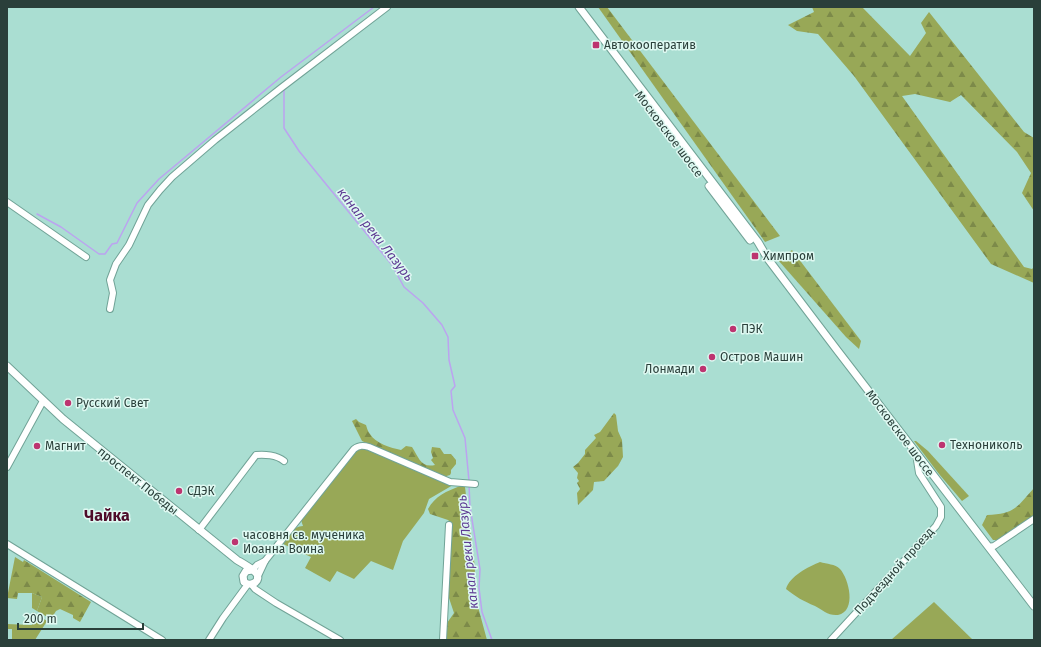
<svg xmlns="http://www.w3.org/2000/svg" width="1041" height="647" font-family="'Fira Sans',sans-serif">
  <style>
    .green { fill: #98a857 }
    .forest { fill: url(#forest-firs) }
    .lines { fill: none; stroke-linecap: round; stroke-linejoin: round }
    .stream { stroke: #bca3f0; stroke-width: 1.5 }
    .minor-casing { stroke: #71a397; stroke-width: 8 }
    .major-casing { stroke: #71a397; stroke-width: 9 }
    .minor { stroke: #fff; stroke-width: 6 }
    .major { stroke: #fff; stroke-width: 7 }
    .poi-dot { fill: #bd3470; stroke: #dff9f2; stroke-width: 1.5 }
    .labels { text-anchor: middle; stroke-width: 3; stroke-linejoin: round; paint-order: stroke }
    .poi-label { font-size: 12px; fill: #2a3f3a; stroke: #dff9f2; text-anchor: start }
    .street-label { font-size: 12px; fill: #2a3f3a; stroke: #dff9f2 }
    .water-label { font-size: 13px; font-style: italic; fill: #5d3a93; stroke: #dff9f2 }
    .district-label { font-size: 16px; font-weight: bold; fill: #4e0c2a; stroke: #dff9f2 }
  </style>
  <defs>
    <pattern id="forest-firs" width="22" height="20" patternUnits="userSpaceOnUse"><rect width="22" height="20" fill="#98a857"/><path d="M5 1l3.5 6h-7zM16 11l3.5 6h-7z" fill="#7c8a49"/></pattern>
  </defs>
  <rect width="100%" height="100%" fill="#aaded2"/>
  <g class="green">
    <path d="M914,441h2l12,10 41,45 -7,5 -23,-27z"/>
    <path d="M366,447l87,38 -24,14 -5,14 -21,28 -10,29 -22,-9 -17,18 -17,-8 -7,11 -25,-14 6,-11 -30,-14c6,-6 12,-17 22,-17l-2,-6 57,-71z"/>
    <path d="M820,562c7,2 15,2 20,7 9,10 17,42 -2,46 -10,1 -15,-5 -23,-9 -12,-5 -19,-9 -29,-17 4,-13 22,-22 34,-27z"/>
    <path d="M32,593l10,4 -5,14 -5,-3z"/>
    <path d="M934,602l39,38h-82z"/>
    <path d="M33,612l14,9 -12,19h-23v-11h-5v-5l25,1z"/>
  </g>
  <g class="forest">
    <path d="M598,7h9l173,229 -15,6z"/>
    <path d="M812,7h50l48,49 16,-23 -5,-10 8,-11 95,120 10,6v73l-12,-18 9,-20 -14,-21 -56,-57 -11,7 -35,-8 -13,2 122,171 8,2 2,-2v16l-43,-19 -137,-188 -36,-42 -21,-3 -9,-6 26,-13z"/>
    <path d="M792,250l69,91 -2,8 -13,-12 -68,-77z"/>
    <path d="M614,413l2,2 2,16 4,9 1,17 -5,9 -14,15 -10,1 -1,8 -15,15 -1,-12 3,-4 -3,-6 2,-2 -2,-3 1,-5 -5,-6 5,-4 7,-9v-4l11,-12 -2,-3 6,-3z"/>
    <path d="M356,419l3,3 7,3c1,3 2,7 4,9 5,9 21,14 31,16l5,-4 6,1c7,11 9,21 23,18l-4,-5 2,-2 -2,-6 1,-5 8,1 4,6h7l5,6v4l-5,6v3l-1,2 -7,2 -81,-36 -10,-20z"/>
    <path d="M460,486l5,1 10,81 -1,24 13,48h-42l2,-17 7,-10 -7,-21 3,-70 -2,-2 -18,-6 -2,-5c7,-13 19,-18 32,-23z"/>
    <path d="M1034,488v28l-37,24h-4l-11,-15 5,-10c28,-1 30,-8 47,-27z"/>
    <path d="M15,557l8,5 1,-2 67,42 -11,20 -7,-4v-3l-13,-6 -4,2 -5,8 -14,-8 5,-14 -10,-4h-14l-1,6 -10,-1z"/>
  </g>
  <g class="lines">
    <g class="stream">
      <path d="M284,90v38l15,23 93,114 12,22 19,16 19,22 6,12 1,23 6,26 -4,5 2,19 12,28 4,43"/>
      <path d="M37,214l24,13 38,27h6l7,-10 5,-1 20,-40 22,-24 122,-102 93,-70"/>
      <path d="M469,485l1,22 10,62 -1,19 3,24 10,28"/>
    </g>
    <defs>
      <g id="minor">
        <path d="M7,202l79,55"/>
        <path d="M110,309l3,-16 -3,-13 6,-16 13,-19 19,-40 12,-15 12,-13 43,-37 66,-52 106,-81"/>
        <path d="M7,467l36,-66"/>
        <path d="M199,530l57,-75c8,-1 21,0 28,6"/>
        <path d="M7,544l155,96"/>
        <path d="M989,547l5,-1 40,-27"/>
        <path d="M252,570l5,-5 8,-4"/>
        <path d="M257,578l8,-17 89,-112c5,-4 9,-4 15,-2l81,35 25,2"/>
        <path d="M251,584l4,5 21,14 64,37"/>
        <path d="M209,640l14,-22 25,-34"/>
        <path d="M443,640l6,-115"/>
        <path d="M831,640l105,-114 5,-9v-10l-22,-34 -3,-19"/>
      </g>
      <g id="major">
        <path d="M579,7l179,235 10,17 69,91 197,256"/>
        <path d="M709,186l41,54"/>
        <path d="M7,366l56,53 174,141c5,3 16,9 19,13 6,7 -4,15 -12,9l-1,-6 3,-5 6,-1"/>
      </g>
    </defs>
    <use href="#minor" class="minor-casing"/>
    <use href="#major" class="major-casing"/>
    <use href="#minor" class="minor"/>
    <use href="#major" class="major"/>
  </g>
  <g class="poi-dot">
    <rect x="592" y="41" width="8" height="8" rx="2"/>
    <rect x="751" y="252" width="8" height="8" rx="2"/>
    <circle cx="733" cy="329" r="4"/>
    <circle cx="712" cy="357" r="4"/>
    <circle cx="703" cy="369" r="4"/>
    <circle cx="68" cy="403" r="4"/>
    <circle cx="942" cy="445" r="4"/>
    <circle cx="37" cy="446" r="4"/>
    <circle cx="179" cy="491" r="4"/>
    <circle cx="235" cy="542" r="4"/>
  </g>
  <g class="labels">
    <g class="poi-label">
      <text x="604" y="49">Автокооператив</text>
      <text x="763" y="260">Химпром</text>
      <text x="741" y="333">ПЭК</text>
      <text x="720" y="361">Остров Машин</text>
      <text x="695" y="373" text-anchor="end">Лонмади</text>
      <text x="76" y="407">Русский Свет</text>
      <text x="950" y="449">Технониколь</text>
      <text x="45" y="450">Магнит</text>
      <text x="187" y="495">СДЭК</text>
      <text x="243" y="539">часовня св. мученика<tspan x="243" dy="14">Иоанна Воина</tspan></text>
    </g>
    <g class="street-label">
      <text transform="translate(669 134) rotate(53)" y="4">Московское шоссе</text>
      <text transform="translate(900 433) rotate(53)" y="4">Московское шоссе</text>
      <text transform="translate(138 481) rotate(39)" y="4">проспект Победы</text>
      <text transform="translate(894 571) rotate(-48)" y="4">Подъездной проезд</text>
    </g>
    <g class="water-label">
      <text transform="translate(376 234) rotate(52)" y="5">канал реки Лазурь</text>
      <text transform="translate(467 552) rotate(-96)" y="5">канал реки Лазурь</text>
    </g>
    <g class="district-label">
      <text x="107" y="521">Чайка</text>
    </g>
  </g>
  <rect width="1041" height="647" fill="none" stroke="#2a3f3a" stroke-width="16"/>
  <path d="M18 623v6h125v-6" fill="none" stroke="#2a3f3a" stroke-width="2"/>
  <text x="24" y="623" font-size="12" fill="#2a3f3a" stroke="#dff9f2" stroke-width="3" paint-order="stroke">200 m</text>
</svg>
